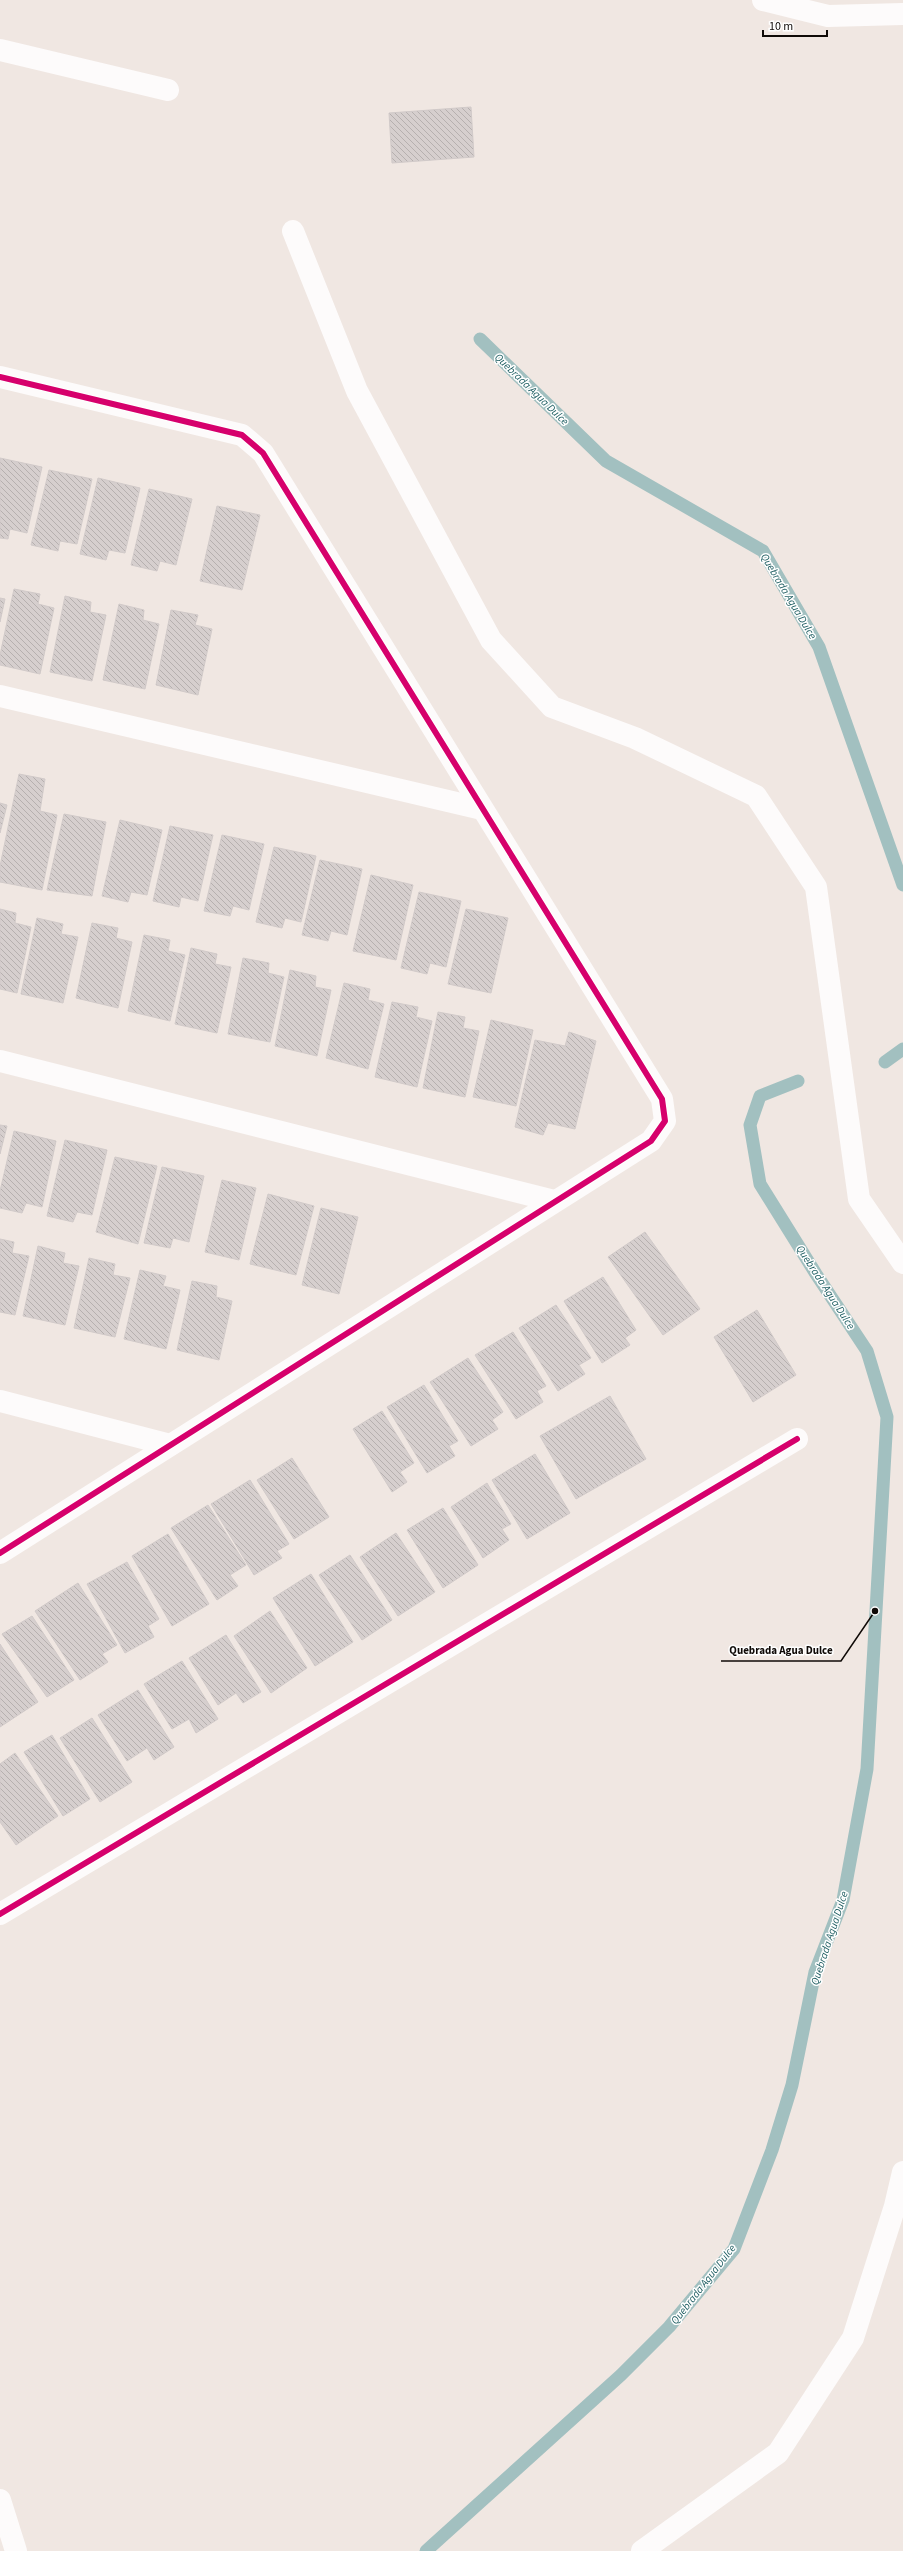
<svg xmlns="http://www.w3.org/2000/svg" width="903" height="2551" font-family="'Source Sans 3',sans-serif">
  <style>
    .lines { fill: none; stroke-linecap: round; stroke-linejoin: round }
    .stream { stroke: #a2c0c0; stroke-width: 13 }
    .building { fill: url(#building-back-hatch); stroke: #d1cac9 }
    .minor { stroke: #fdfbfb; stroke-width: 22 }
    .cycleway-casing { stroke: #fff; stroke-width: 8 }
    .cycleway { stroke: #d6006c; stroke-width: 6 }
    .labels { text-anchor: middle; stroke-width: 3; stroke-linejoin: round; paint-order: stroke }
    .water-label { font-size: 11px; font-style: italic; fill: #1c5c60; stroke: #fff }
    .leader { fill: none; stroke: #0f0a07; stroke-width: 1.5 }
    .callout-dot { fill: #0f0a07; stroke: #fff; stroke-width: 1.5 }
    .callout-label { font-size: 11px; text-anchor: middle; font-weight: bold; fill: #0f0a07; stroke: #fff; stroke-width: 3; stroke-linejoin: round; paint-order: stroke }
  </style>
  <defs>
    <pattern id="building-back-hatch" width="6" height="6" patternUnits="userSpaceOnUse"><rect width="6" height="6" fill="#d6cfce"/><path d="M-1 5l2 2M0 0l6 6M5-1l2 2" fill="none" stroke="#b6b0af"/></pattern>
  </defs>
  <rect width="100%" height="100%" fill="#f0e7e2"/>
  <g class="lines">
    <g class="stream">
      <path d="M480,339l126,122 157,90 56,96 84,238"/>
      <path d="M885,1062l18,-13"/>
      <path d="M426,2551l195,-176 48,-48 65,-78 38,-99 20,-65 23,-113 28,-72 24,-131 20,-352 -20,-66 -51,-77 -56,-90 -10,-59 10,-29 38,-15"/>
    </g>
  </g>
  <g class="building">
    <path d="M471,107l3,50 -82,6 -3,-50z"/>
    <path d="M0,458l42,9 -15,66 -17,-4 -2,10 -8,-1z"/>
    <path d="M49,470l43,9 -15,65 -17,-3 -2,10 -27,-6z"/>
    <path d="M98,478l42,10 -15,65 -16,-3 -3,10 -26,-6z"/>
    <path d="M149,489l43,10 -16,66 -16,-4 -3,10 -26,-6z"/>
    <path d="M217,506l43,9 -18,75 -42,-9z"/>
    <path d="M14,589l26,5 -2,10 16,4 -14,66 -40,-9v-10z"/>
    <path d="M65,596l26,6 -1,10 16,3 -14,66 -42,-9z"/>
    <path d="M0,598l5,1 -5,23z"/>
    <path d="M119,604l25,6 -1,10 16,4 -14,65 -42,-9z"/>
    <path d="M171,610l27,5 -3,10 17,4 -14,66 -42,-10z"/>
    <path d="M19,774l26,5 -5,32 17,4 -15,75 -42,-8v-16z"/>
    <path d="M0,803l7,2 -7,28z"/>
    <path d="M64,814l42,8 -14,74 -45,-6z"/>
    <path d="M120,820l42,10 -15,65 -16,-3 -3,10 -26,-6z"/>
    <path d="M170,826l43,9 -15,66 -17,-4 -2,10 -26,-6z"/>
    <path d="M222,835l42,9 -15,66 -16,-4 -3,10 -26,-5z"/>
    <path d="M274,847l42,9 -15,66 -16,-4 -3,10 -26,-6z"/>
    <path d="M320,860l42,9 -15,66 -16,-4 -3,10 -26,-6z"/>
    <path d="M371,875l42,10 -17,75 -43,-9z"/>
    <path d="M419,892l42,9 -15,66 -16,-4 -3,11 -26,-6z"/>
    <path d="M0,909l16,4 -1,10 16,4 -14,66 -17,-4z"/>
    <path d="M466,909l42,9 -17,75 -43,-9z"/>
    <path d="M37,918l26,6 -2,10 17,3 -15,66 -42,-9z"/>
    <path d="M92,923l26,5 -2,10 16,4 -14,66 -42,-10z"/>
    <path d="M144,935l26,5 -2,11 17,4 -15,66 -42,-10z"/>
    <path d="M191,948l26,6 -2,10 16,3 -14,66 -42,-9z"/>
    <path d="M243,958l26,5 -1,10 16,4 -14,65 -42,-8z"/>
    <path d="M290,970l26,6 -1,11 16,3 -14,66 -42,-10z"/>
    <path d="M344,983l26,6 -2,11 16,4 -16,65 -42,-11z"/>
    <path d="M392,1002l26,5 -2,10 16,4 -15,66 -42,-10z"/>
    <path d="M438,1012l27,5 -2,11 16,3 -14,66 -42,-9z"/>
    <path d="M491,1020l42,10 -17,76 -43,-9z"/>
    <path d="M569,1032l27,9 -21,88 -27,-6 -5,12 -28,-8 20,-87 30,6z"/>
    <path d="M0,1125l7,1 -7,28z"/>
    <path d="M14,1131l42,10 -14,66 -16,-4 -4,10 -22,-5v-17z"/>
    <path d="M65,1140l42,10 -15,65 -15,-3 -4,10 -26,-6z"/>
    <path d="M115,1157l42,9 -19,78 -42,-12z"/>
    <path d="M162,1167l42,9 -15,66 -16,-4 -3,10 -26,-5z"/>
    <path d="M222,1180l34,8 -17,72 -34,-8z"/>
    <path d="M268,1194l46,12 -18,69 -46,-11z"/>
    <path d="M321,1208l37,9 -19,77 -37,-9z"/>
    <path d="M645,1232l55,77 -37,26 -55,-78z"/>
    <path d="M0,1239l14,3 -2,11 17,3 -14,59 -15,-3z"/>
    <path d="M38,1246l27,7 -2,10 16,3 -14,59 -42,-9z"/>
    <path d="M89,1258l26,6 -2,11 17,3 -15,59 -41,-9z"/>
    <path d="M140,1270l26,6 -3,10 17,4 -14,59 -42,-10z"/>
    <path d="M603,1277l33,53 -11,8 5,7 -28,18 -38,-62z"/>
    <path d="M192,1281l25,5 -1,11 16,4 -13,59 -42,-10z"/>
    <path d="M556,1305l35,53 -12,7 6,9 -27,17 -39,-63z"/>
    <path d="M757,1310l39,65 -43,27 -39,-65z"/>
    <path d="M513,1332l33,54 -9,5 6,11 -27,17 -41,-64z"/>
    <path d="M468,1358l35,54 -11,8 6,9 -27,17 -41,-64z"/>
    <path d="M424,1385l34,56 -9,5 6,10 -28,17 -40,-66z"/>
    <path d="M610,1396l36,63 -70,40 -36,-63z"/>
    <path d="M382,1411l32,52 -14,9 7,10 -15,10 -39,-63z"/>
    <path d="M535,1454l35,59 -43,26 -35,-59z"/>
    <path d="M292,1458l37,59 -35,22 -37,-59z"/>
    <path d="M250,1480l39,64 -12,7 5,7 -28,17 -43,-71z"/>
    <path d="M487,1483l24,41 -9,5 7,11 -26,18 -32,-51z"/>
    <path d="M208,1505l38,60 -16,10 8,11 -21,14 -46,-72z"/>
    <path d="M443,1508l35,57 -35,23 -36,-58z"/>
    <path d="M396,1533l39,59 -37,24 -38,-59z"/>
    <path d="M168,1534l41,70 -37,22 -40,-70z"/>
    <path d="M350,1555l42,65 -30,20 -43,-65z"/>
    <path d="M127,1562l32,57 -11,7 6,11 -29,16 -38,-69z"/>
    <path d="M311,1574l42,68 -38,24 -42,-68z"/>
    <path d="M78,1583l39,62 -15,9 6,8 -28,18 -45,-69z"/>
    <path d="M270,1611l37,57 -36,25 -37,-57z"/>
    <path d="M32,1616l42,64 -27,17 -45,-63z"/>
    <path d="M226,1635l35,57 -18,11 -7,-10 -18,12 -29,-47z"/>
    <path d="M0,1644l38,58 -38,25z"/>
    <path d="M182,1661l36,58 -22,14 -7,-14 -17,10 -28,-45z"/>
    <path d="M138,1690l36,57 -20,13 -7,-12 -20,13 -29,-46z"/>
    <path d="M92,1718l40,64 -32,20 -40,-64z"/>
    <path d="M52,1735l38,64 -27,17 -39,-64z"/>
    <path d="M15,1753l43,63 -42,29 -16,-23v-58z"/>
  </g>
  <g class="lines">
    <g class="minor">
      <path d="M763,0l65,16 75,-2"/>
      <path d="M0,50l168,40"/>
      <path d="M293,231l64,160 134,249 61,67 83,31 121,58 60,91 43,312 44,64"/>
      <path d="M0,377l242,58 21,18 399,646 3,22 -14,20 -651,412"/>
      <path d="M0,696l482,113"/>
      <path d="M0,1061l554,140"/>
      <path d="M0,1401l170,44"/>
      <path d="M0,1914l797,-475"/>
      <path d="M0,2500l16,51"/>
      <path d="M642,2551l136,-98 75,-115 42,-132 8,-34"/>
    </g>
    <defs>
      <g id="cycleway">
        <path d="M0,377l242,58 21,18 399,646 3,22 -14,20 -651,412"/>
        <path d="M0,1914l797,-475"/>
      </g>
    </defs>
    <use href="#cycleway" class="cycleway-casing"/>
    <use href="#cycleway" class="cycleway"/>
  </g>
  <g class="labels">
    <g class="water-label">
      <text transform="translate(532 389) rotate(44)" y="4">Quebrada Agua Dulce</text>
      <text transform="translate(789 596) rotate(59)" y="4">Quebrada Agua Dulce</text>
      <text transform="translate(826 1287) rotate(57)" y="4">Quebrada Agua Dulce</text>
      <text transform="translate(829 1938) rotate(-72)" y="4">Quebrada Agua Dulce</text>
      <text transform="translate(703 2284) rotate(-52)" y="4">Quebrada Agua Dulce</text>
    </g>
  </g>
  <path class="leader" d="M875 1611L841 1661H721"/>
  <circle class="callout-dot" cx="875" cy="1611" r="4"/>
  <g class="callout-label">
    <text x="781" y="1654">Quebrada Agua Dulce</text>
  </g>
  <path d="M763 30v6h64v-6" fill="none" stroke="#0f0a07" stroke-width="2"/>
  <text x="769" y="30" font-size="12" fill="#0f0a07" stroke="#ffffff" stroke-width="3" paint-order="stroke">10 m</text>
</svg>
